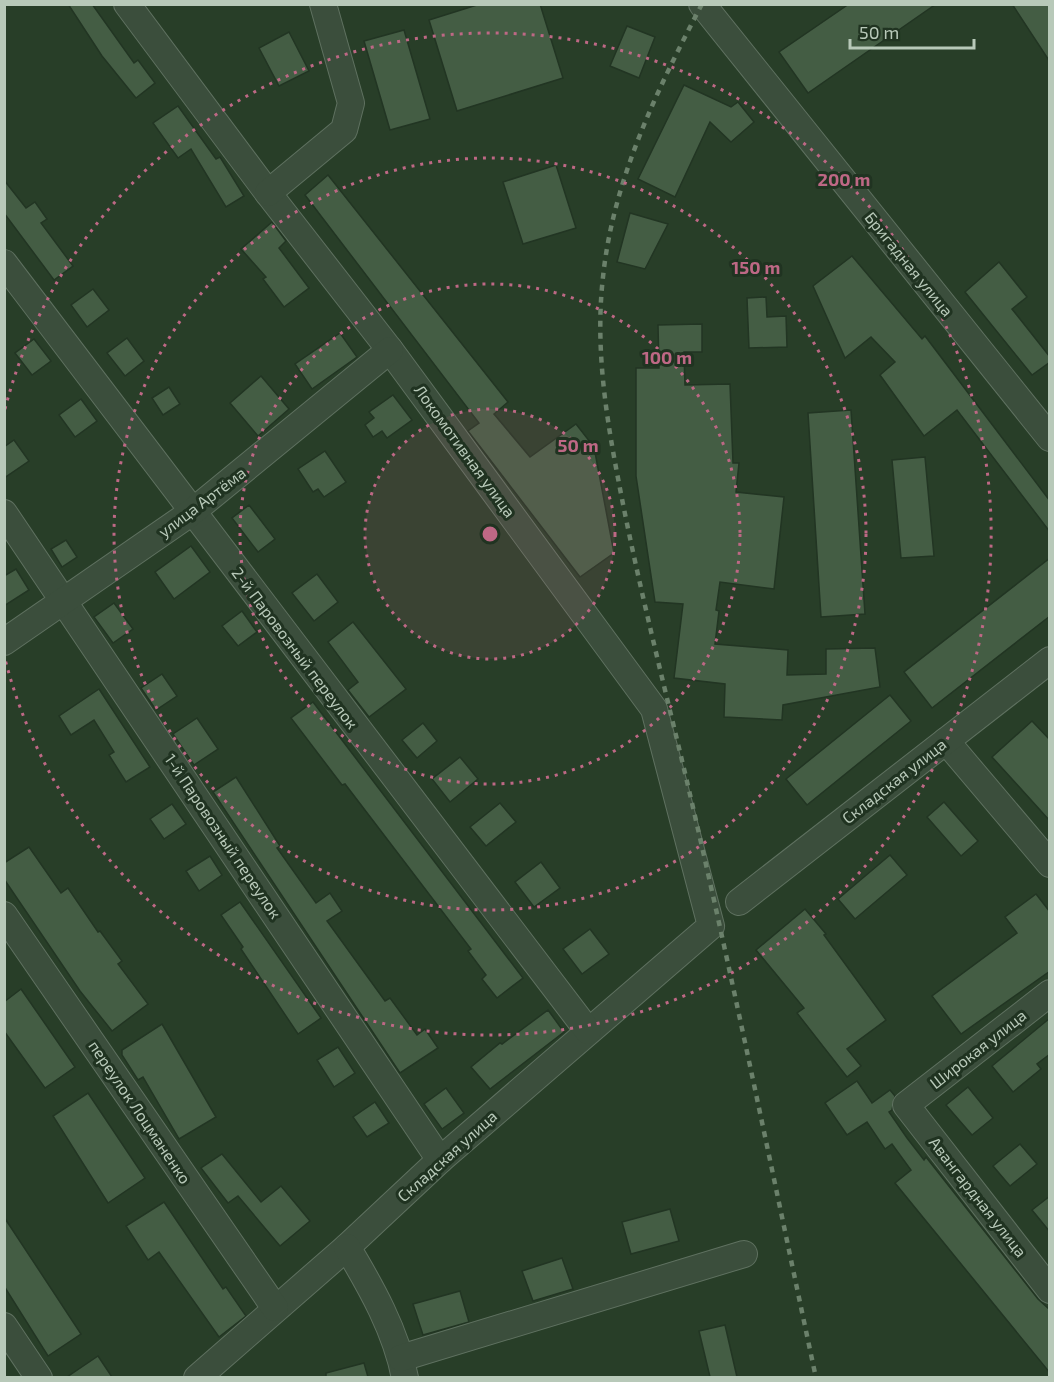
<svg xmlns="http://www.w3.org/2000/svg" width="1054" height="1382" font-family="'Exo 2',sans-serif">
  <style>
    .building { fill: #445d44; stroke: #223523; stroke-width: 1.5 }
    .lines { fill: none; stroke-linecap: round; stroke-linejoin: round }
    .minor-casing { stroke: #5f7160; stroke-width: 28 }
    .minor { stroke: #3b4e3c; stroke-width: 26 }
    .rail { stroke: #6b816b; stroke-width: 4.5; stroke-dasharray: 6 6; stroke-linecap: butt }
    .ring { fill: none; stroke: #be6885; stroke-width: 3; stroke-dasharray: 3 6 }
    .labels { text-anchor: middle; stroke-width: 6; stroke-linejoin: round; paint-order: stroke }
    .street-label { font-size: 16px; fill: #b8c9b9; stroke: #203321 }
    .centre { fill: #be6885; stroke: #203321; stroke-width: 3 }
    .ring-label { font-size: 18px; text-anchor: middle; font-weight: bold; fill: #be6885; stroke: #203321; stroke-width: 6; stroke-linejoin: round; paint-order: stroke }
  </style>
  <rect width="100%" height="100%" fill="#283e28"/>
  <g class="building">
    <path d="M68,4h24l42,59 4,-3 17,23 -19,15 -34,-42z"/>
    <path d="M480,4h60l23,74 -106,33 -28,-91z"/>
    <path d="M849,4h87l-128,89 -29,-41z"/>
    <path d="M1012,4h38v58z"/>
    <path d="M627,26l28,11 -16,41 -29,-12z"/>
    <path d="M404,30l26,89 -40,11 -26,-89z"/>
    <path d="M289,32l20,39 -30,15 -20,-38z"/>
    <path d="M684,85l47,22 7,-5 16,20 -23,20 -21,-20 -35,75 -37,-18z"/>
    <path d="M178,106l38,53 4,-2 24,39 -18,11 -35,-58 -13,9 -25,-35z"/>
    <path d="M556,165l20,63 -53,16 -20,-62z"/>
    <path d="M328,175l180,227 -14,12 36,43 46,-33 18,23 20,106 -34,24 -112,-146 11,-8 -174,-228z"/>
    <path d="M4,180l22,28 9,-6 12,17 -6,4 32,43 -19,14 -50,-67z"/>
    <path d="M630,213l38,11 -23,45 -28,-7z"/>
    <path d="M272,222l14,19 -7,7 30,40 -25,19 -21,-28 3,-2 -25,-28z"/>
    <path d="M852,256l70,83 3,-3 125,165v31l-93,-122 -33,26 -44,-61 15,-13 -24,-25 -26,21 -32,-72z"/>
    <path d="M999,262l28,35 -15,12 38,48v5l-18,13 -67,-83z"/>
    <path d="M93,289l16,21 -22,17 -16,-22z"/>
    <path d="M766,297l1,20 19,-1 1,31 -38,1 -2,-50z"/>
    <path d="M702,324v28h-18l1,33 45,-1 3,79h6l-3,29 48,5 -10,92 -54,-7 -4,28 3,1 -4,33 73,6 -1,25 39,-1v-25l49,-1 5,39 -97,18 -1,15 -58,-3 1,-33 -51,-6 9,-74 -28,-2 -19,-126v-108h23l-1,-43z"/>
    <path d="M340,333l17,24 -45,32 -17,-25z"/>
    <path d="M127,338l17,23 -19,15 -18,-23z"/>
    <path d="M34,339l17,22 -19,14 -17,-22z"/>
    <path d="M261,376l28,33 -31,27 -28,-33z"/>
    <path d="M169,387l11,17 -17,11 -11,-17z"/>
    <path d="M393,395l19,25 -25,18 -5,-7 -9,6 -8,-12 9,-7 -5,-6z"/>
    <path d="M81,399l16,22 -22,16 -16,-22z"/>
    <path d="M851,410l14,204 -44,3 -13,-204z"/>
    <path d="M14,440l15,21 -25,17v-31z"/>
    <path d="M325,451l21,31 -22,15 -6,-8 -5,3 -15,-23z"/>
    <path d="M925,457l9,99 -33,2 -9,-98z"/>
    <path d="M249,505l26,34 -17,13 -26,-34z"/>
    <path d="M66,540l11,17 -15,10 -11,-18z"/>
    <path d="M191,546l19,26 -36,27 -19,-27z"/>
    <path d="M1050,558v58l-118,92 -28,-36z"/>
    <path d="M16,569l13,21 -25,16v-30z"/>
    <path d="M317,574l21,28 -24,19 -22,-28z"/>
    <path d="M114,603l19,26 -20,14 -19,-26z"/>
    <path d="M242,611l15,21 -19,14 -16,-20z"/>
    <path d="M353,622l53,67 -37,28 -21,-27 10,-8 -30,-40z"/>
    <path d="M162,674l15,22 -21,14 -15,-22z"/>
    <path d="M99,689l51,78 -24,15 -17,-27 5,-3 -20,-32 -23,15 -12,-19z"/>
    <path d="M890,695l21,26 -104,84 -21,-26z"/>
    <path d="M313,702l210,276 -26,20 -15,-19 4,-4 -18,-24 3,-2 -126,-165 -3,1 -51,-67z"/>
    <path d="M197,718l21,31 -24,16 -21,-31z"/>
    <path d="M1032,721l18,19v81l-58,-64z"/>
    <path d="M423,723l14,18 -20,17 -15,-18z"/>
    <path d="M460,757l18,22 -28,23 -18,-23z"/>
    <path d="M236,777l44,69 -3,2 39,55 14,-10 12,18 -15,10 58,80 5,-3 27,37 8,-6 13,19 -38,25 -187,-281z"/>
    <path d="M944,802l34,39 -17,15 -34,-39z"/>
    <path d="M500,803l16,19 -30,24 -16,-19z"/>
    <path d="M172,804l14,20 -22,15 -14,-20z"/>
    <path d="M29,847l32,46 7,-5 30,44 2,-1 22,30 -4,3 30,40 -36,27 -32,-40 -76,-112v-16z"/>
    <path d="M890,855l17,20 -52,44 -17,-20z"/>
    <path d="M210,856l12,19 -23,16 -13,-20z"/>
    <path d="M541,862l19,26 -26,19 -19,-25z"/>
    <path d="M1036,894l14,18v59l-89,63 -29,-38 85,-63 -12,-16z"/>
    <path d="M240,902l81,116 -23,16 -57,-85 2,-2 -22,-32z"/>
    <path d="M805,909l21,25 -2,1 62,85 -39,29 14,17 -14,11 -50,-64 7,-5 -48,-58z"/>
    <path d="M590,929l19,25 -27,20 -19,-25z"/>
    <path d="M21,989l54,78 -30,21 -41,-57v-29z"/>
    <path d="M548,1010l16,22 -74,57 -19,-22 29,-24 2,1z"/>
    <path d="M1050,1018v36l-13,10 4,5 -28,23 -21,-26z"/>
    <path d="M162,1024l54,93 -37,22 -36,-62 -5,3 -16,-25v-5z"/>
    <path d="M338,1047l17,26 -21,14 -17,-27z"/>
    <path d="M857,1081l15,22 18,-13 5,6 -3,14 -3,2 18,26 17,22 2,-3 112,142 12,11v63l-155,-190 16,-13 -19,-26 -7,5 -18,-27 -20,13 -22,-32z"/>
    <path d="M968,1087l25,31 -21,17 -26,-30z"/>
    <path d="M446,1088l18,25 -22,16 -18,-25z"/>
    <path d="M88,1093l57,85 -37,25 -55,-87z"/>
    <path d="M375,1102l14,21 -22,14 -14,-20z"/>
    <path d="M1020,1144l17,20 -27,22 -17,-20z"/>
    <path d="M222,1154l39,48 20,-16 29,35 -30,25 -42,-50 -10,7 -27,-35z"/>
    <path d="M1050,1196v36l-18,-22z"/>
    <path d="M164,1202l59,87 3,-2 20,29 -27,21 -60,-85 -11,8 -22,-34z"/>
    <path d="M670,1209l9,32 -48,13 -9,-32z"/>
    <path d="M4,1217l77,117 -33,22 -44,-70z"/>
    <path d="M562,1258l11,31 -40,12 -11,-30z"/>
    <path d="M460,1291l9,31 -46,13 -10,-31z"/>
    <path d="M725,1325l12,52h-27l-11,-46z"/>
    <path d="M98,1356l14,21h-45z"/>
    <path d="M364,1363l4,14h-42v-4z"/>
  </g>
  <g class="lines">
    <defs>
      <g id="minor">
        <path d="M127,4l141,189 122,157 264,359 57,217 -271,234 -93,87 -150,131"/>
        <path d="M702,4l348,434"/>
        <path d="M268,193l76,-63 7,-27 -28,-99"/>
        <path d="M4,263l584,768"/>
        <path d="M4,513l436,647"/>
        <path d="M4,642l188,-130 198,-162"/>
        <path d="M946,741l104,123"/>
        <path d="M739,902l311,-242"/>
        <path d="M4,915l271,393"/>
        <path d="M1050,993l-144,112 144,185"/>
        <path d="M347,1247c24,40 49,84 58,131"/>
        <path d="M4,1326l35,52"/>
        <path d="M401,1358l343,-104"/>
      </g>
    </defs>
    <use href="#minor" class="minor-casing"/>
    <use href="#minor" class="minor"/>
    <path class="rail" d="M702,4c-45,86 -89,176 -99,273 -9,79 6,156 21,232 18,89 40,176 61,264 47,201 88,403 131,605"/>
  </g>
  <circle cx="490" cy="534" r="125" fill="#be6885" fill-opacity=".12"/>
  <g class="ring">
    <circle cx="490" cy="534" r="125"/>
    <circle cx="490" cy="534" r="250"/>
    <circle cx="490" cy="534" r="376"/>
    <path d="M5 409A501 501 0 1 1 5 659"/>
  </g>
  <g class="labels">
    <g class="street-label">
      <text transform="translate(909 264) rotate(51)" y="6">Бригадная улица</text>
      <text transform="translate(465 451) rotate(54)" y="6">Локомотивная улица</text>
      <text transform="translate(202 502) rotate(-37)" y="6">улица Артёма</text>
      <text transform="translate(295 648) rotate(53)" y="6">2-й Паровозный переулок</text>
      <text transform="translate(894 781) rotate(-38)" y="6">Складская улица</text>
      <text transform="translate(223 836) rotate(56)" y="6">1-й Паровозный переулок</text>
      <text transform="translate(978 1049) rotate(-38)" y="6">Широкая улица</text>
      <text transform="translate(140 1112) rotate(56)" y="6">переулок Лоцманенко</text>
      <text transform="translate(447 1156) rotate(-42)" y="6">Складская улица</text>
      <text transform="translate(978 1197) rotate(52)" y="6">Авангардная улица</text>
    </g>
  </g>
  <circle cx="490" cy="534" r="9" class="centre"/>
  <g class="ring-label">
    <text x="844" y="186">200 m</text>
    <text x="756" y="274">150 m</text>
    <text x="667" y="364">100 m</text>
    <text x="578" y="452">50 m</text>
  </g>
  <rect width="1054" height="1382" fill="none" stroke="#b8c9b9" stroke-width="12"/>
  <path d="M850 39v9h124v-9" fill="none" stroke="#b8c9b9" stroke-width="3"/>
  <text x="859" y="39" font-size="18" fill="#b8c9b9" stroke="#203321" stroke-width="4.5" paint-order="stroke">50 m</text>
</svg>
